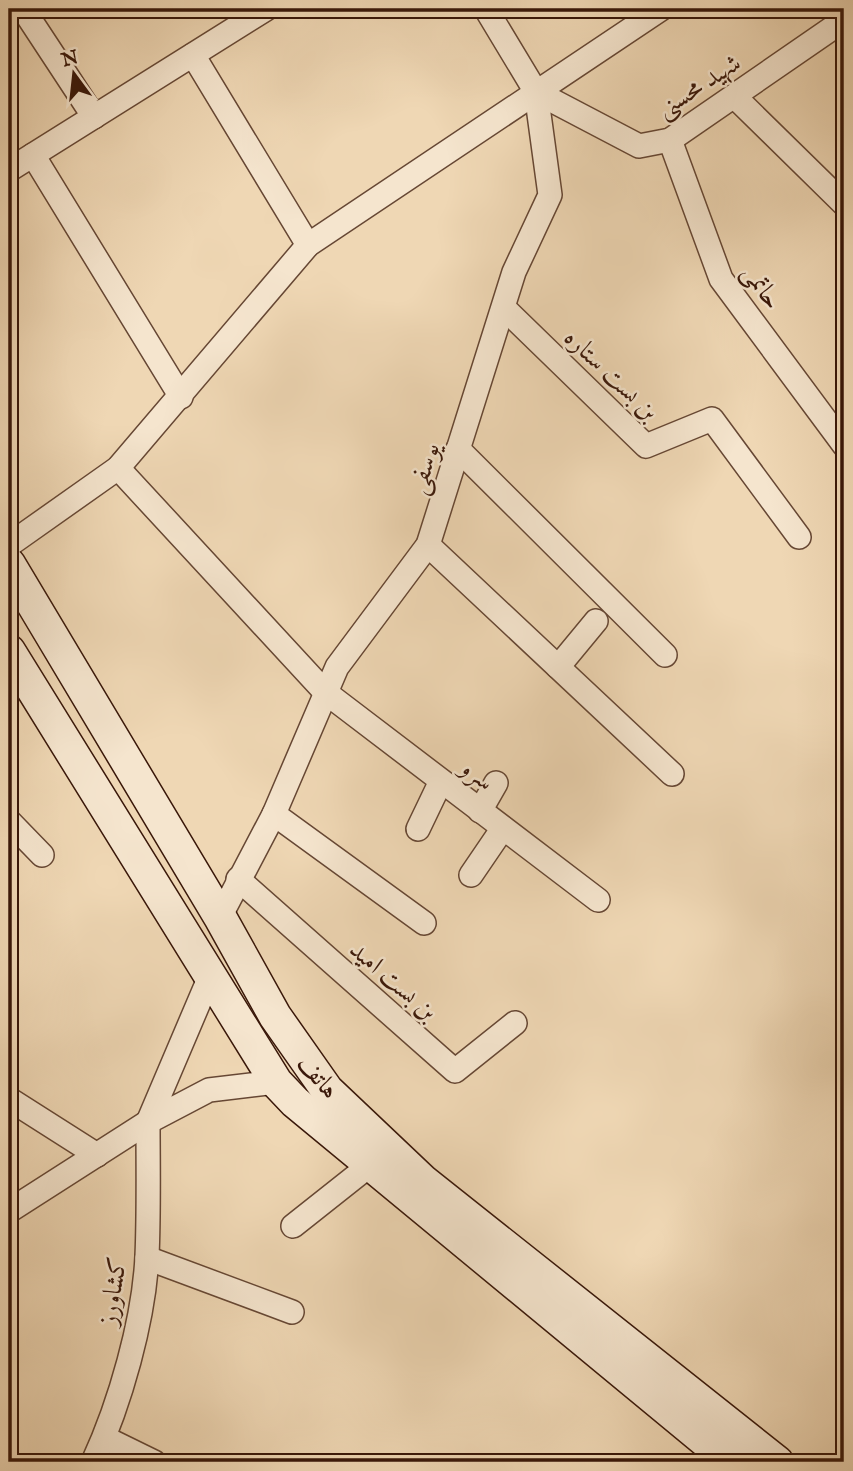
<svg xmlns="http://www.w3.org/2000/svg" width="853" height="1471" font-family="'IM FELL English',Amiri,serif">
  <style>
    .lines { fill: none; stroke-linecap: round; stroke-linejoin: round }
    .street-casing { stroke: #664734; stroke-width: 26 }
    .secondary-casing { stroke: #391709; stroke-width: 35 }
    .street { stroke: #f5e5ce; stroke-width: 23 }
    .secondary { stroke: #f5e5ce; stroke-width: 32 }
    .labels { text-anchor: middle; stroke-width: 5; stroke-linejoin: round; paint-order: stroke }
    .street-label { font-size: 26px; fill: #391709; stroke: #f5e5ce }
  </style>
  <rect width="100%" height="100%" fill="#efd7b4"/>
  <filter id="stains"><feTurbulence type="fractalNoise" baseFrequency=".00286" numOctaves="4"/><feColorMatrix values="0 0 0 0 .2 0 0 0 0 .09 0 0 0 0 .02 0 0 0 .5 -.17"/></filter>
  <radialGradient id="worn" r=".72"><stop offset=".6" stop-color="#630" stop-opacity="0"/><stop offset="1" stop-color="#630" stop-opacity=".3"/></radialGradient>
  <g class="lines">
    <defs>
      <g id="street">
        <path d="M23,9l71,108"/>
        <path d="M193,55l115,190"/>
        <path d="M536,92l103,54 31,-6 174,-120"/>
        <path d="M735,97l109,107"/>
        <path d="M670,140l51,139 123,166"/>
        <path d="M33,155l148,242"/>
        <path d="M9,170l257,-161"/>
        <path d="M504,308l142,138 66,-27 87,118"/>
        <path d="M458,449l207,206"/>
        <path d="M118,468l207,224 273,208"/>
        <path d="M9,545l109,-77 190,-223 353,-236"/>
        <path d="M428,545l244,229"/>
        <path d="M558,667l38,-46"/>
        <path d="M480,811l16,-28"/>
        <path d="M274,814l150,109"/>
        <path d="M9,821l33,34"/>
        <path d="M418,829l23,-48"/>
        <path d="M471,875l32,-47"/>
        <path d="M238,879l217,192 60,-48"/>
        <path d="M220,917l54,-103 63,-147 91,-122 86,-273 36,-77 -14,-103 -50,-83"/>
        <path d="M211,974l-63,148 61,-32 67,-8"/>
        <path d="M9,1099l88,56"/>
        <path d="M9,1211l139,-89"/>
        <path d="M293,1226l77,-61"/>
        <path d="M147,1258l145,54"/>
        <path d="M105,1438l49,24"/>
        <path d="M93,1462c27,-58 51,-142 54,-206 2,-45 1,-90 1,-134"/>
      </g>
      <g id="secondary">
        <path d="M9,564l211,353 55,99 52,74 96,91 354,281"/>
        <path d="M9,651l267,431 19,20 436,360"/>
      </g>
    </defs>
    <use href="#street" class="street-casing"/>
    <use href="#secondary" class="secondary-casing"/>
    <use href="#street" class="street"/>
    <use href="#secondary" class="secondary"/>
  </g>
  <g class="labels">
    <g class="street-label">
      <text transform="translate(698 85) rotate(-33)" y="9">شهید محسنی</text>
      <text transform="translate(763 286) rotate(55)" y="9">حاتمی</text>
      <text transform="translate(612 374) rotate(44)" y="9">بن بست ستاره</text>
      <text transform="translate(423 468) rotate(-72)" y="9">یوسفی</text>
      <text transform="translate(478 774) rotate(37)" y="9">سرو</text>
      <text transform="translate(394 980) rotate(41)" y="9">بن بست امید</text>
      <text transform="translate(319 1076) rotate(50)" y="9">هاتف</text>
      <text transform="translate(112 1291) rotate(-81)" y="9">کشاورز</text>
    </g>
  </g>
  <rect width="853" height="1471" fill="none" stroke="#efd7b4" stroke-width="35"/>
  <rect x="10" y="10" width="832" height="1450" fill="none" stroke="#391709" stroke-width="3.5"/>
  <rect x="18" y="18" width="818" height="1436" fill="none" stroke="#391709" stroke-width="2"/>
  <g transform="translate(74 74) rotate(345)" stroke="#f5e5ce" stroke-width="5" paint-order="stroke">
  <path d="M0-5L12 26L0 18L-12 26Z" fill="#391709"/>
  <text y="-10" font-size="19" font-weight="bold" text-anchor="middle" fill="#391709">N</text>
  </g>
  <rect width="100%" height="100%" filter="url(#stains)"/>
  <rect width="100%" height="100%" fill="url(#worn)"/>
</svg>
